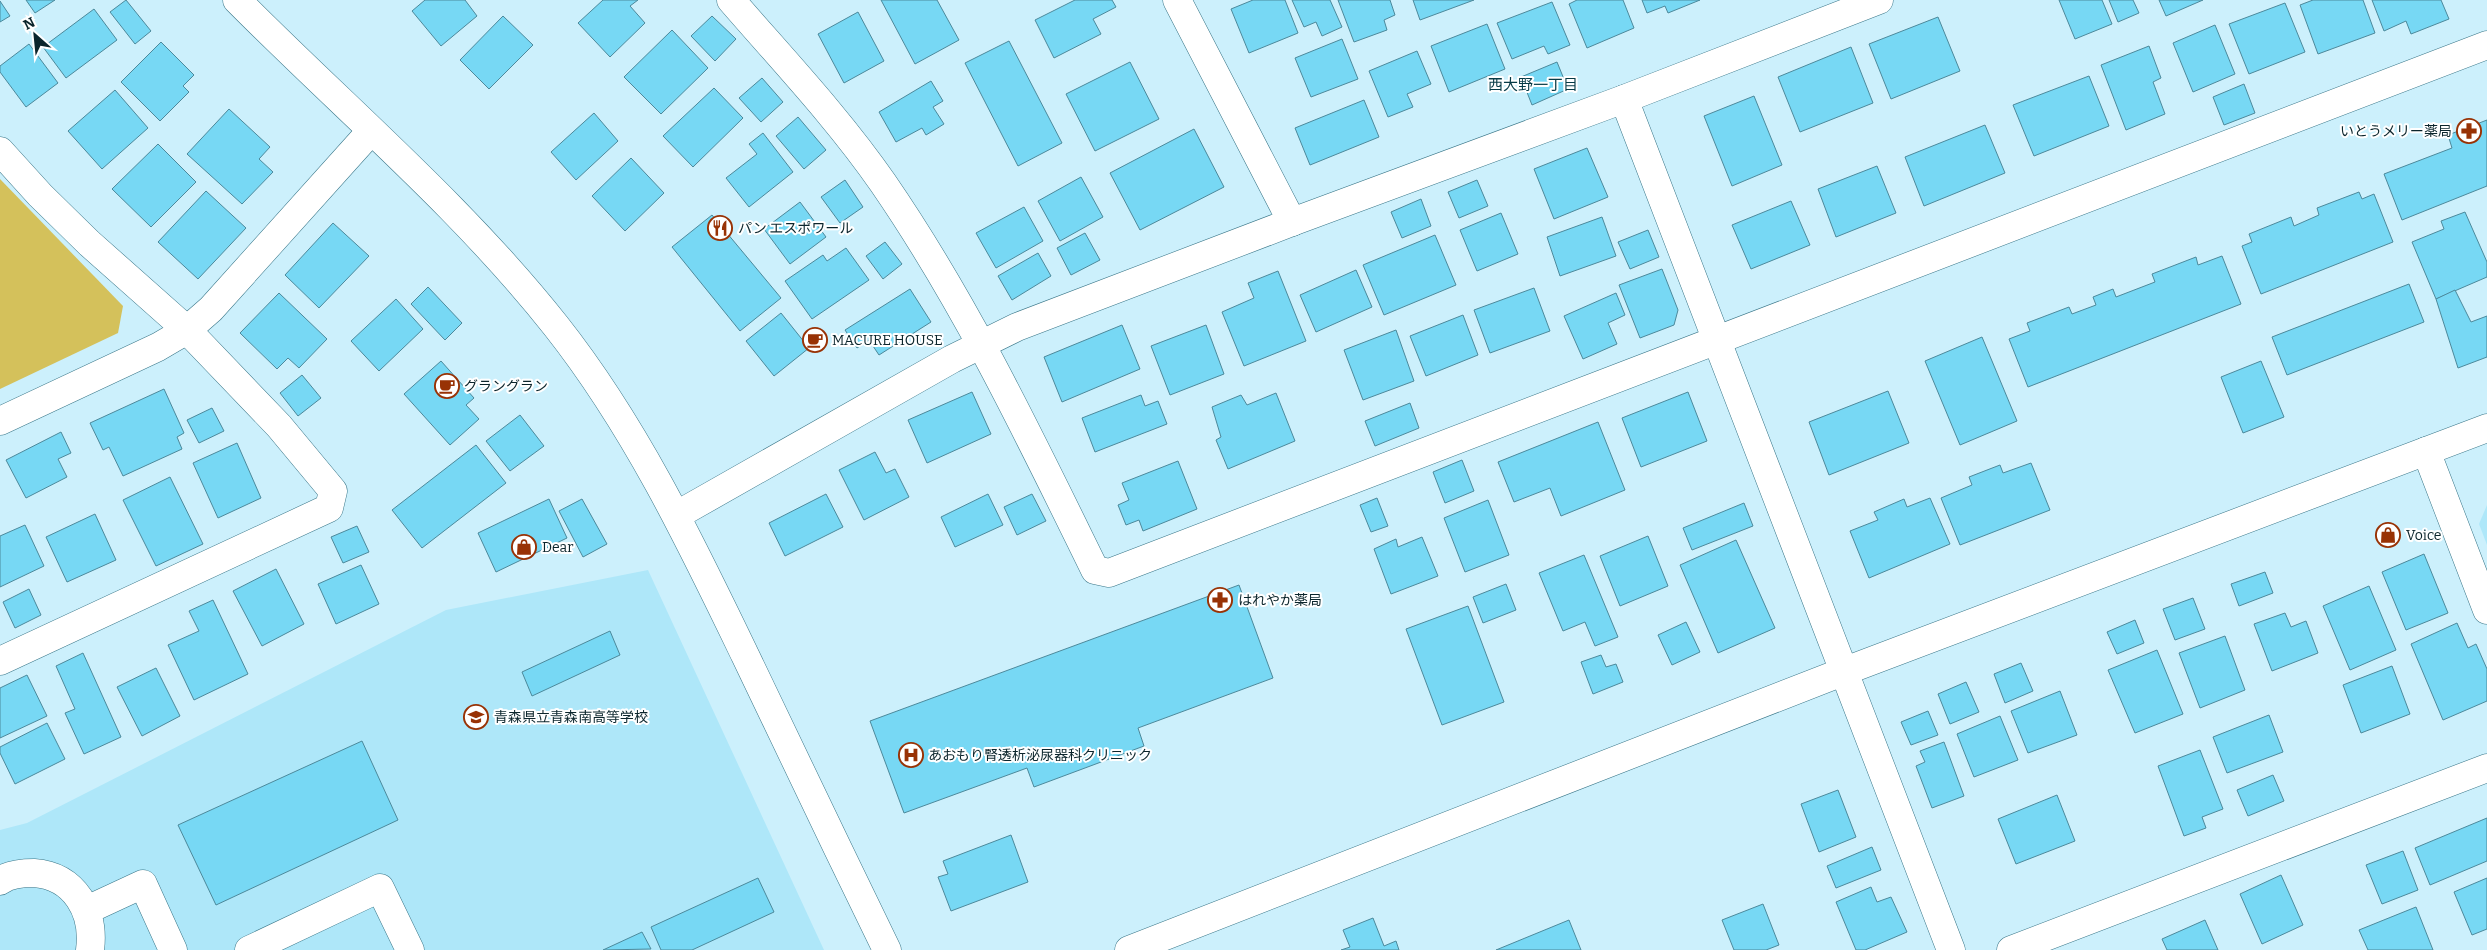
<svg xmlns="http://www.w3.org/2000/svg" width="2487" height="950" font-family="Bitter,'Noto Sans JP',serif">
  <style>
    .built { fill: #aee7f9 }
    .green { fill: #d4c15b }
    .building { fill: #77d8f4; stroke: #4c899b }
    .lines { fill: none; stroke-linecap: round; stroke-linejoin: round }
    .minor-casing { stroke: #397688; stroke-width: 29 }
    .minor { stroke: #fff; stroke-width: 28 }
    .labels { text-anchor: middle; stroke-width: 4; stroke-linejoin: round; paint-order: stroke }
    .poi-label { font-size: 14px; fill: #0b252c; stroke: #fff; text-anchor: start }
    .neighbourhood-label { font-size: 15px; fill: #063a46; stroke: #fff }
  </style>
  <rect width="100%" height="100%" fill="#ccf0fc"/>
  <g class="built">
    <path d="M2487,505v40l-8,-21z"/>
    <path d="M648,570l176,380h-824v-120l27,-7 419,-213z"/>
  </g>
  <path class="green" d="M0,179l123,127 -5,27 -118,56z"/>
  <g class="building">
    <path d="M26,0h29l-20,13z"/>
    <path d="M126,0l25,31 -16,13 -25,-32z"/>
    <path d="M425,0h40l12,16 -36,30 -29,-35z"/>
    <path d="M603,0h35l-8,6 15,17 -35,34 -32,-34z"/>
    <path d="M881,0h56l22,40 -44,24z"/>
    <path d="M1075,0h37l4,7 -23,12 8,15 -47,24 -19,-38z"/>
    <path d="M1253,0h32l13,33 -49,20 -18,-44z"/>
    <path d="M1292,0h38l12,27 -20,9 -6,-14 -12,5z"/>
    <path d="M1338,0h52l5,15 -11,5 3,10 -33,12z"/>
    <path d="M1413,0h61l-54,20z"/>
    <path d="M1577,0h46l11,28 -47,20 -18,-44z"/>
    <path d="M1642,0h58l-32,13 -3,-7 -18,7z"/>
    <path d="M2059,0h43l10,24 -37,15z"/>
    <path d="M2109,0h24l6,13 -21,9z"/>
    <path d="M2159,0h44l-37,16z"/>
    <path d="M2313,0h50l12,33 -57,21 -18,-49z"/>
    <path d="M2372,0h69l8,19 -38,15 -5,-13 -22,10z"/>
    <path d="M0,1l10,15 -10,6z"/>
    <path d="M1552,2l18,43 -22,9 -4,-8 -32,13 -15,-36z"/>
    <path d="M2285,3l20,49 -56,22 -20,-50z"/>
    <path d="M94,9l23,31 -51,38 -23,-31z"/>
    <path d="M858,12l26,49 -40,22 -26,-49z"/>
    <path d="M503,16l30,29 -44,44 -29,-29z"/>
    <path d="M712,16l24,23 -21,22 -24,-25z"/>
    <path d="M1938,17l22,54 -69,28 -22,-55z"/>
    <path d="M1487,24l18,45 -56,23 -18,-46z"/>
    <path d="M2215,25l20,49 -42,18 -20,-49z"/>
    <path d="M672,30l36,38 -47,46 -37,-37z"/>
    <path d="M1342,39l16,40 -47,18 -16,-39z"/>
    <path d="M1009,41l53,102 -44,23 -53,-103z"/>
    <path d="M161,42l33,33 -11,11 6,6 -29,29 -39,-39z"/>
    <path d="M29,44l29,39 -32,24 -26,-35v-6z"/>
    <path d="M2149,46l12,32 -8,4 12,32 -39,16 -25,-65z"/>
    <path d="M1851,47l22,56 -73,29 -22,-55z"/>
    <path d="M1417,51l14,33 -24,10 6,13 -25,10 -19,-46z"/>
    <path d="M1130,62l29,57 -64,32 -29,-57z"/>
    <path d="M1557,62l11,27 -36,16 -11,-28z"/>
    <path d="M2089,76l20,50 -75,30 -21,-51z"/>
    <path d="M762,78l21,24 -22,20 -22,-24z"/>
    <path d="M931,81l12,20 -10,6 11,17 -18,11 -4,-7 -26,14 -17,-30z"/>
    <path d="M2244,84l11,29 -31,12 -11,-28z"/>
    <path d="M714,88l29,30 -50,49 -30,-31z"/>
    <path d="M115,90l33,38 -46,41 -34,-38z"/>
    <path d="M1754,96l28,69 -50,21 -28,-70z"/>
    <path d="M1364,100l15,37 -69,28 -15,-37z"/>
    <path d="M229,109l41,38 -11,12 14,13 -31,32 -55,-50z"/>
    <path d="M594,113l24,28 -42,39 -25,-28z"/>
    <path d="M798,117l28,33 -22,19 -28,-33z"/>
    <path d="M2487,120v66l-85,34 -18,-46 68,-26 -4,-13z"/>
    <path d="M1985,125l20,48 -81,33 -19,-49z"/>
    <path d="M1194,129l30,58 -84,43 -30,-57z"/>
    <path d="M763,133l30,39 -44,35 -23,-29 31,-24 -8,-10z"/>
    <path d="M158,144l38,38 -45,45 -39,-38z"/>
    <path d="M1587,148l21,49 -54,22 -20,-50z"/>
    <path d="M631,158l33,35 -39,38 -33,-35z"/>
    <path d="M1877,166l19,47 -60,24 -18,-48z"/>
    <path d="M1081,177l22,40 -43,24 -22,-40z"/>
    <path d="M845,180l18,27 -23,16 -19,-26z"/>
    <path d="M1477,180l11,26 -29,12 -11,-26z"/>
    <path d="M206,191l40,37 -48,51 -40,-37z"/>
    <path d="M2359,192l3,7 12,-5 19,48 -132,52 -19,-48 10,-4 -3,-8 42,-17 3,9 25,-11 -2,-7z"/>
    <path d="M1421,199l10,27 -29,12 -11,-26z"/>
    <path d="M1791,201l19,44 -59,24 -19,-44z"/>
    <path d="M800,202l26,35 -36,27 -26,-35z"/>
    <path d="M1024,207l19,34 -47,27 -20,-35z"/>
    <path d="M2465,212l22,50v15l-51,22 -24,-57 32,-13 -3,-8z"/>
    <path d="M1501,213l17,41 -41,17 -17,-41z"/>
    <path d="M712,215l69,83 -41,33 -68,-84z"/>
    <path d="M1602,217l14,39 -56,20 -13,-39z"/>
    <path d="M333,223l36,33 -50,52 -34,-33z"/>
    <path d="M1648,230l11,27 -29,12 -12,-27z"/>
    <path d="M1085,233l15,27 -29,15 -14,-27z"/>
    <path d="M1435,235l21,50 -72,30 -21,-50z"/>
    <path d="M885,242l17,22 -19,15 -17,-23z"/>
    <path d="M846,248l23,32 -57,39 -27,-38 38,-26 4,6z"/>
    <path d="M1038,253l13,23 -39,24 -14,-24z"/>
    <path d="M2222,256l19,48 -213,83 -19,-48 21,-8 -3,-8 42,-16 3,7 24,-9 -3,-8 20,-8 3,8 39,-15 -3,-8 44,-17 2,8z"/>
    <path d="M1662,269l16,41 -4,15 -34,13 -21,-53z"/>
    <path d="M1356,270l16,37 -56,25 -16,-37z"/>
    <path d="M1278,271l28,70 -62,25 -22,-54 32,-14 -6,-15z"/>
    <path d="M2409,284l15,38 -137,53 -15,-38z"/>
    <path d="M428,287l34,36 -17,17 -34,-36z"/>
    <path d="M1534,288l16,43 -60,22 -16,-43z"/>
    <path d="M910,289l21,33 -52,33 -10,-15 -12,8 -12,-18z"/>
    <path d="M2455,290l16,32 16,-6v41l-29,11 -22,-69z"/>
    <path d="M279,293l48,46 -28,29 -11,-10 -11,11 -37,-36z"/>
    <path d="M1616,293l9,22 -17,8 9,21 -34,15 -19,-43z"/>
    <path d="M396,299l27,30 -44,42 -28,-30z"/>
    <path d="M781,313l28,35 -35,28 -28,-35z"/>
    <path d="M1463,315l15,40 -52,21 -16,-40z"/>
    <path d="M1122,325l18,44 -78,33 -18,-45z"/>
    <path d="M1206,325l18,49 -54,21 -19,-49z"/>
    <path d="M1396,330l18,51 -51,19 -19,-50z"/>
    <path d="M1982,337l35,84 -57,24 -35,-84z"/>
    <path d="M441,361l33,37 -8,7 13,14 -29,26 -46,-51z"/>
    <path d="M2261,361l23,56 -41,16 -22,-56z"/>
    <path d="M302,375l19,23 -23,18 -18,-23z"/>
    <path d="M164,389l20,44 -7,4 5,12 -59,27 -14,-29 -6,3 -13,-27z"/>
    <path d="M1888,391l21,52 -80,32 -20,-53z"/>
    <path d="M972,392l19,42 -64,29 -19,-43z"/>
    <path d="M1688,392l19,49 -66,26 -19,-49z"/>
    <path d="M1276,393l19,48 -67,28 -12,-29 5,-3 -9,-30 29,-12 6,10z"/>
    <path d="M1141,395l4,11 13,-5 9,23 -72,28 -13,-34z"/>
    <path d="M1410,403l9,25 -44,18 -10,-25z"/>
    <path d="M212,408l12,23 -25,12 -12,-23z"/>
    <path d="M520,415l24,31 -34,25 -24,-30z"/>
    <path d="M1598,422l27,68 -64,26 -11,-28 -36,14 -16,-40z"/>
    <path d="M61,432l10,21 -13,6 9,18 -41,21 -20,-38z"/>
    <path d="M237,443l24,55 -43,20 -25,-55z"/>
    <path d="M476,445l30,38 -84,65 -30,-38z"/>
    <path d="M875,452l11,21 9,-4 14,28 -45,23 -25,-50z"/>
    <path d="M1462,460l12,31 -29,12 -12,-31z"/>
    <path d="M1178,461l19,48 -54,22 -4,-11 -13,5 -8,-20 11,-5 -7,-17z"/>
    <path d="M2031,463l19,47 -90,35 -19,-47 31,-13 -3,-8 31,-12 3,8z"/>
    <path d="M170,477l33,67 -47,22 -33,-66z"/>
    <path d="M826,494l17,33 -58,29 -16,-33z"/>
    <path d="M988,494l15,31 -48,22 -14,-30z"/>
    <path d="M1032,494l14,27 -29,14 -13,-28z"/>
    <path d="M1377,498l11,28 -17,6 -11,-27z"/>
    <path d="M1930,498l20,46 -81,34 -19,-47 28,-11 -4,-8 30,-13 3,8z"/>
    <path d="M549,499l18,39 -71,34 -18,-39z"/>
    <path d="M582,499l25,45 -24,13 -24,-46z"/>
    <path d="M1488,500l21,55 -44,17 -21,-54z"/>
    <path d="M1744,503l9,23 -61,24 -9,-22z"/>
    <path d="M95,514l21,46 -49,22 -21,-45z"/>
    <path d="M25,525l19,41 -44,21v-51z"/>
    <path d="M357,526l12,26 -26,11 -12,-26z"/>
    <path d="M1648,536l20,50 -48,20 -20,-50z"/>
    <path d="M1422,537l16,39 -47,18 -17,-45 22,-10 2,8z"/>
    <path d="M1736,540l39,88 -57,25 -38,-88z"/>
    <path d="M2424,554l24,59 -42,17 -24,-58z"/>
    <path d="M1584,555l34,82 -23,9 -10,-24 -22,9 -24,-58z"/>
    <path d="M361,565l18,39 -43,20 -18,-40z"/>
    <path d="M276,569l28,55 -42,22 -29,-55z"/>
    <path d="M2265,572l8,21 -34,13 -8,-22z"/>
    <path d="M1506,584l10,26 -33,13 -10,-26z"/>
    <path d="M1239,585l34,93 -135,50 6,18 -110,41 -7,-19 -123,45 -34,-92z"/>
    <path d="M2369,586l27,64 -46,20 -27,-64z"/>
    <path d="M29,589l12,26 -26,13 -12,-26z"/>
    <path d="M2193,598l12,31 -30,11 -12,-31z"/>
    <path d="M213,600l35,74 -54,26 -26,-55 31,-14 -10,-20z"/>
    <path d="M1468,606l36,96 -62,23 -36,-96z"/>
    <path d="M2285,613l6,14 15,-6 12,32 -46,18 -18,-47z"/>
    <path d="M2135,620l9,23 -27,11 -10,-22z"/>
    <path d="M1686,622l14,30 -28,13 -14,-30z"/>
    <path d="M2457,623l11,25 8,-4 11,25v32l-44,19 -32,-76z"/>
    <path d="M610,631l10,24 -88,41 -10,-24z"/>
    <path d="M2225,636l20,54 -45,18 -21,-55z"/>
    <path d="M2157,650l26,64 -48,19 -27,-63z"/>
    <path d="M83,653l38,84 -37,17 -19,-41 10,-4 -19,-43z"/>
    <path d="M1601,655l5,12 10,-3 7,18 -30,12 -12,-32z"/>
    <path d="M2021,663l12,28 -28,12 -11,-29z"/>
    <path d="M2392,666l18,48 -49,19 -18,-48z"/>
    <path d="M156,668l24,48 -38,20 -25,-49z"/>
    <path d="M27,675l20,41 -47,22v-50z"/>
    <path d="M1966,682l13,30 -29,12 -12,-30z"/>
    <path d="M2060,691l17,44 -49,18 -17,-42z"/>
    <path d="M1928,711l10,24 -27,10 -10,-23z"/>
    <path d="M2269,715l14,37 -56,21 -14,-36z"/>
    <path d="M2000,716l18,44 -44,17 -17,-43z"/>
    <path d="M47,723l18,36 -50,25 -15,-31v-6z"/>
    <path d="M362,741l36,79 -182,85 -38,-80z"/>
    <path d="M1944,742l20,54 -32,12 -16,-42 9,-4 -5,-11z"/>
    <path d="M2200,750l23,59 -21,8 4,11 -22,8 -26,-70z"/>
    <path d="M2273,775l11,26 -36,15 -11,-26z"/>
    <path d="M1838,790l18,47 -37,15 -18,-48z"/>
    <path d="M2057,795l18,46 -59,23 -18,-45z"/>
    <path d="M2487,818v43l-57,24 -15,-37z"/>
    <path d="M1011,835l17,47 -77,29 -13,-34 10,-3 -5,-13z"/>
    <path d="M1872,847l9,23 -45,18 -9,-22z"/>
    <path d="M2403,851l15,39 -36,14 -16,-39z"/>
    <path d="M2281,875l22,50 -41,19 -22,-50z"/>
    <path d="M758,878l16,34 -82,38h-31l-10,-23z"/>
    <path d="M2487,878v51l-15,6 -18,-43z"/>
    <path d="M1871,887l6,15 14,-5 16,35 -42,18h-9l-20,-48z"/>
    <path d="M1763,904l16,41 -13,5h-32l-12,-30z"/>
    <path d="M2416,907l17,43h-65l-9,-20z"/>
    <path d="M1373,918l11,28 12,-5 3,9h-58l9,-3 -7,-17z"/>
    <path d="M1569,920l12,30h-85z"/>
    <path d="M2205,920l13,30h-51l-5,-11z"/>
    <path d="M642,932l9,17 -48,1z"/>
  </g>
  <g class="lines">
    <defs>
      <g id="minor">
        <path d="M237,0c107,108 225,207 319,326 79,100 134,215 189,329 47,98 94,197 142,295"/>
        <path d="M731,0c51,59 107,118 152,183 84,122 147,255 212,387l14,3 1378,-528"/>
        <path d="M1177,0l115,222"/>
        <path d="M1624,99l327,851"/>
        <path d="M0,151l40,44 49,48 98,87 92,96 54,65 -4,17 -329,153"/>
        <path d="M0,421l158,-74 29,-17 24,-21 160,-178"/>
        <path d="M2426,451l61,159"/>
        <path d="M677,515l275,-156 65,-32 275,-105 332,-123 255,-99"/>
        <path d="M0,881c9,-7 22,-8 34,-8 41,3 61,39 56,77"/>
        <path d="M87,910l56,-26 30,66"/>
        <path d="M249,950l131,-62 30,62"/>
        <path d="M1129,950l716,-279 642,-243"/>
        <path d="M2011,950l476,-182"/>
      </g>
    </defs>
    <use href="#minor" class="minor-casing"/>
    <use href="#minor" class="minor"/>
  </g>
  <defs>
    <symbol id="pharmacy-ring" viewBox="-11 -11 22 22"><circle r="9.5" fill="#fff" stroke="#983205" stroke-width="1.5"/><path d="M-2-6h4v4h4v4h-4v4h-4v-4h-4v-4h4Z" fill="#983205"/></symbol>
    <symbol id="restaurant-ring" viewBox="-11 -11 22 22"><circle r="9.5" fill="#fff" stroke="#983205" stroke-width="1.5"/><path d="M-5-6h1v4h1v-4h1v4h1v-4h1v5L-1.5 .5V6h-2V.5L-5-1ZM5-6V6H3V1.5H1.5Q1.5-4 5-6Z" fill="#983205"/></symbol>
    <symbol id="cafe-ring" viewBox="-11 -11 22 22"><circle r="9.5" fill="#fff" stroke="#983205" stroke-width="1.5"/><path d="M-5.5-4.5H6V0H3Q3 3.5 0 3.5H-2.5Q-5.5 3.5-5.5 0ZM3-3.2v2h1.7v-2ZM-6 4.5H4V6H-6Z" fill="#983205"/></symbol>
    <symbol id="shop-ring" viewBox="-11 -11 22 22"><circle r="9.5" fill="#fff" stroke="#983205" stroke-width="1.5"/><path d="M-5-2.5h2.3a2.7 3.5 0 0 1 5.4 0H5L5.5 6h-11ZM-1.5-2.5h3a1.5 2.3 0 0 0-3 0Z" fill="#983205"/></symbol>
    <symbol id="school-ring" viewBox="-11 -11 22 22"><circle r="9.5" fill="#fff" stroke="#983205" stroke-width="1.5"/><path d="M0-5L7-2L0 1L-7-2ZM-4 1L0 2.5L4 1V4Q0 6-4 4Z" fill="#983205"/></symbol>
    <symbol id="hospital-ring" viewBox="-11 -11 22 22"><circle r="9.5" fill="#fff" stroke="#983205" stroke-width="1.5"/><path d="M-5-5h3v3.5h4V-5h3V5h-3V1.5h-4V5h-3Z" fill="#983205"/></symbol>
  </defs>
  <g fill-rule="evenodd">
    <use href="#pharmacy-ring" x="2455" y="117" width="28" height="28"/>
    <use href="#restaurant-ring" x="706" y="214" width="28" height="28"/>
    <use href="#cafe-ring" x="801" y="326" width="28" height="28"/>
    <use href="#cafe-ring" x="433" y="372" width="28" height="28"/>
    <use href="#shop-ring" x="2374" y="521" width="28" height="28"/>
    <use href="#shop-ring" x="510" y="533" width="28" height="28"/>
    <use href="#pharmacy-ring" x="1206" y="586" width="28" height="28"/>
    <use href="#school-ring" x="462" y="703" width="28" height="28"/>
    <use href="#hospital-ring" x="897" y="741" width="28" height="28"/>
  </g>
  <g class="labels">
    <g class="poi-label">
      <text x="2452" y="136" text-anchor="end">いとうメリー薬局</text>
      <text x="738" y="233">パン エスポワール</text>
      <text x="832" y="345">MACURE HOUSE</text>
      <text x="464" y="391">グラングラン</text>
      <text x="2406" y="540">Voice</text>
      <text x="542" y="552">Dear</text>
      <text x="1238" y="605">はれやか薬局</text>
      <text x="494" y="722">青森県立青森南高等学校</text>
      <text x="928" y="760">あおもり腎透析泌尿器科クリニック</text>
    </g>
    <g class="neighbourhood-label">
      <text x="1533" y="90">西大野一丁目</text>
    </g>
  </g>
  <g transform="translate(35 35) rotate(333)" stroke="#ffffff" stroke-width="4" paint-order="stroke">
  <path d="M0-4L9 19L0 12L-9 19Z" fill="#0b252c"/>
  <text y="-8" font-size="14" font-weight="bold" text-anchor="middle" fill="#0b252c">N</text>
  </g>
</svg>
